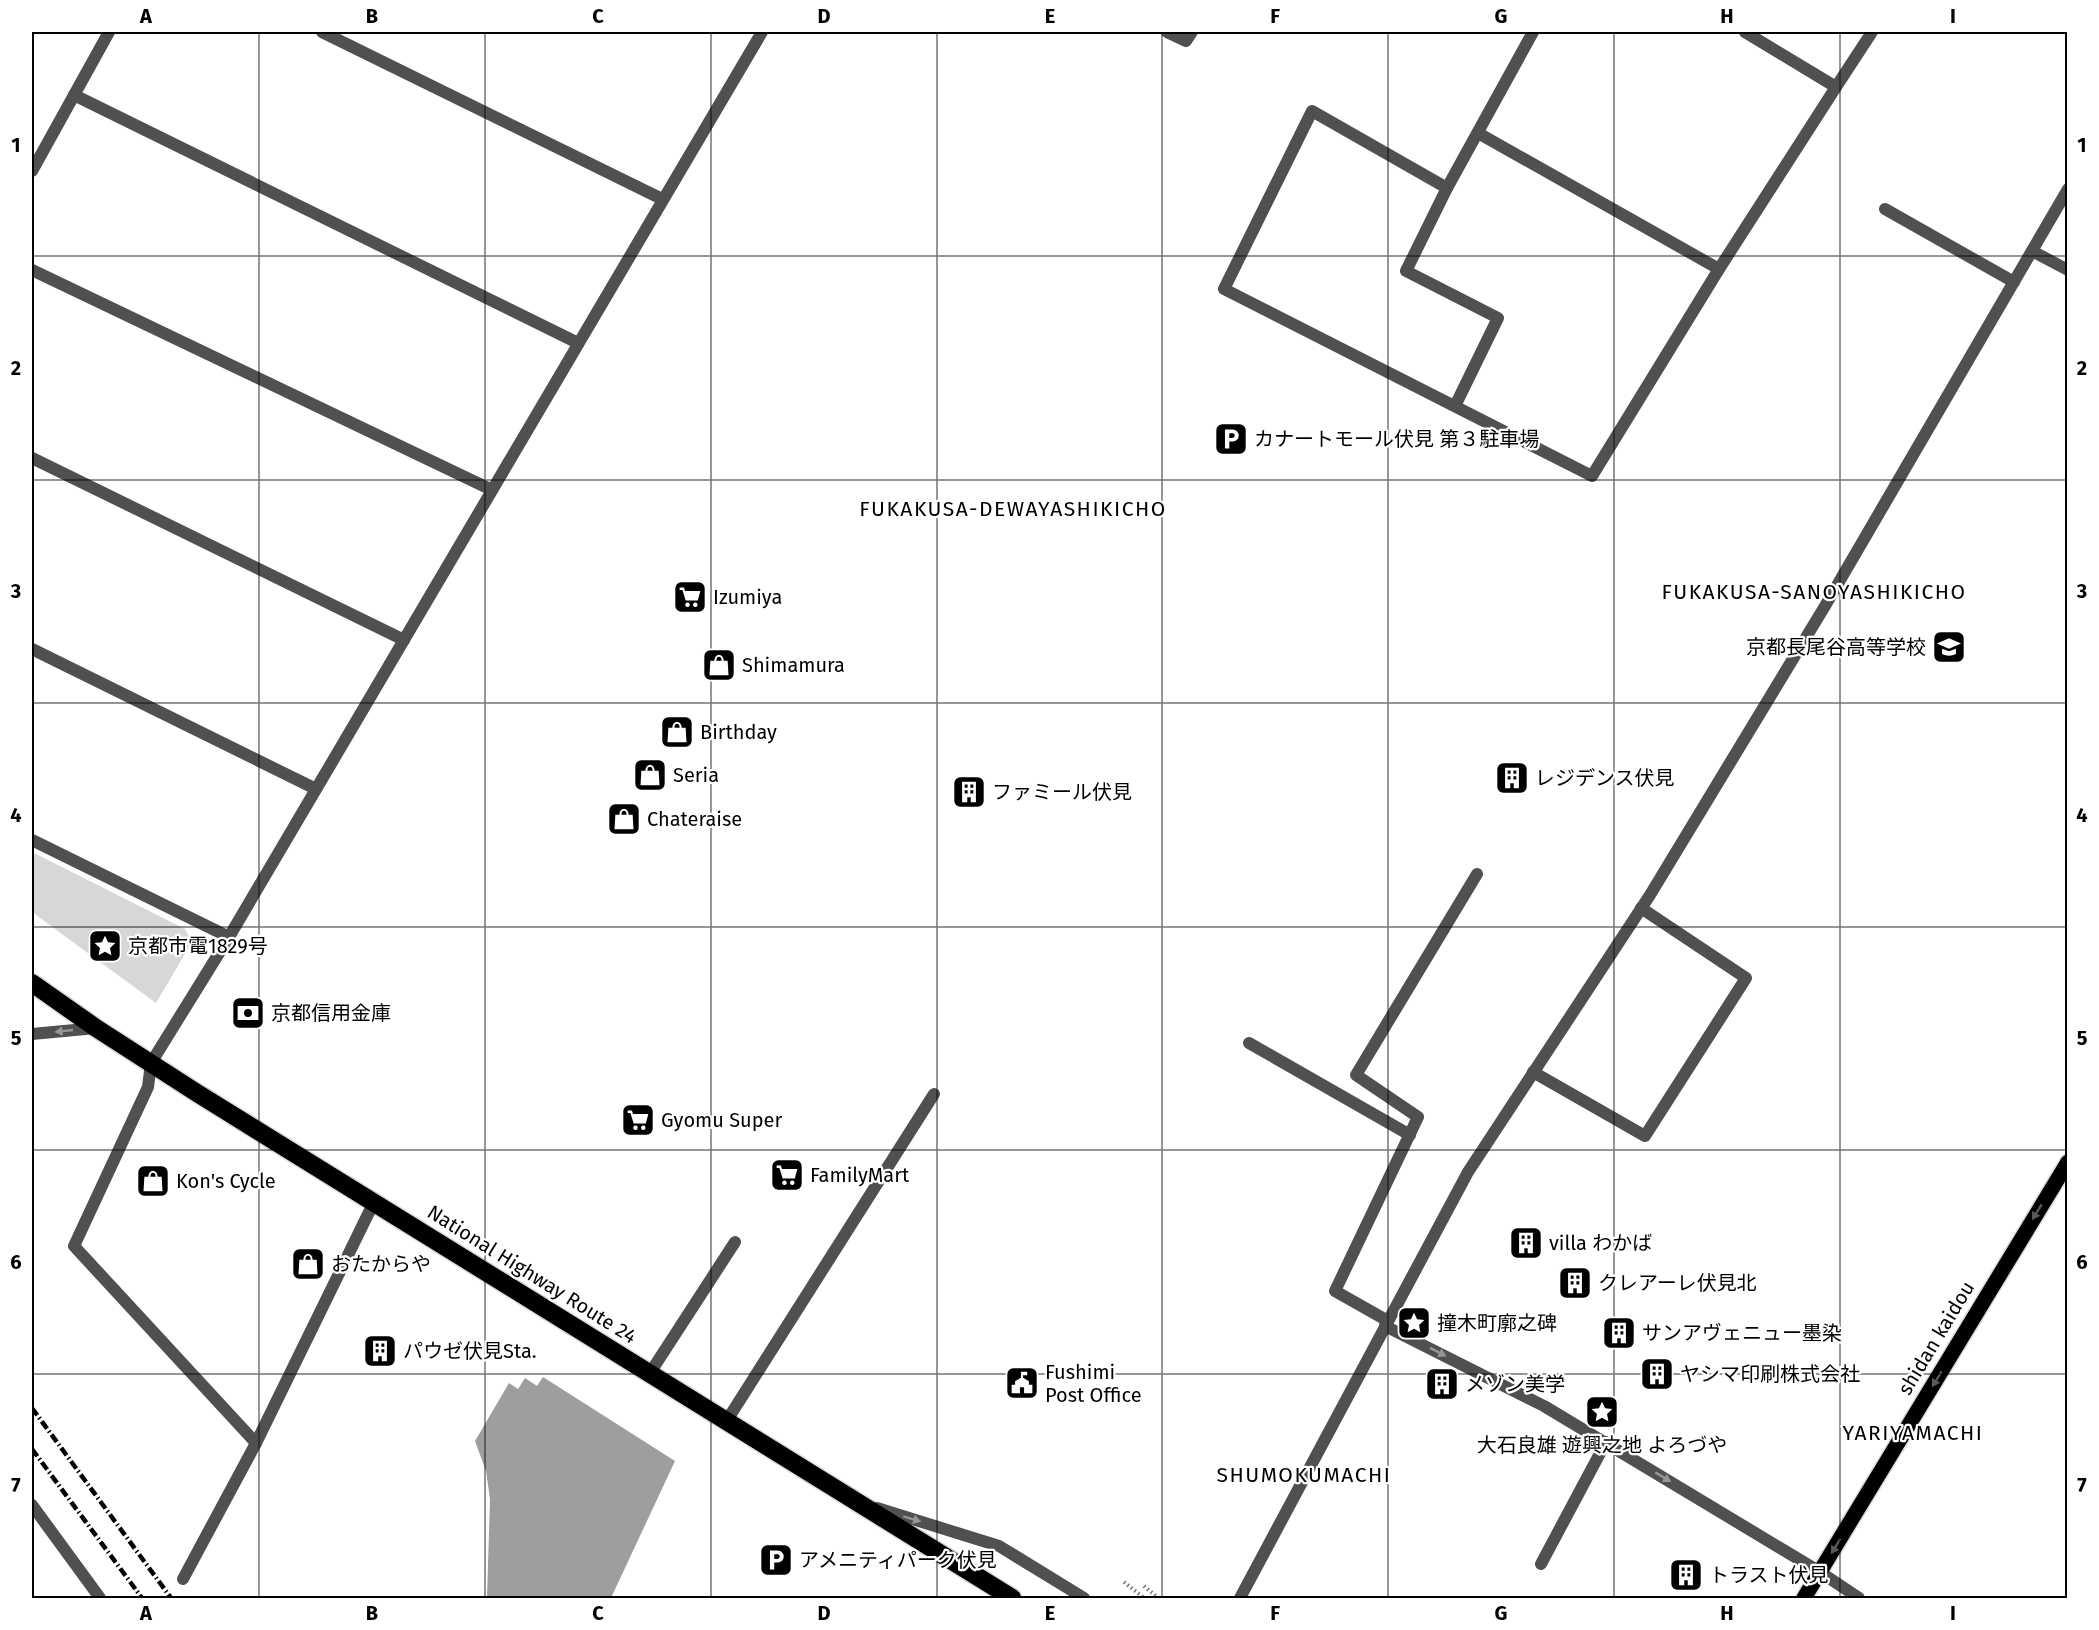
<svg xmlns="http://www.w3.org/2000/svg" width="2099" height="1630" font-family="'Fira Sans','Noto Sans JP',sans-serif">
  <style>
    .green { fill: #d7d7d7 }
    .water { fill: #9e9e9e }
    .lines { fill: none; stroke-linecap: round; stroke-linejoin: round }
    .primary-casing { stroke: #dbdbdb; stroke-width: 18 }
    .highway-casing { stroke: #dbdbdb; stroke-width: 21 }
    .path { stroke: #727272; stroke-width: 4; stroke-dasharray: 1.5 3; stroke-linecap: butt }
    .lane { stroke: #505050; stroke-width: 12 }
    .street { stroke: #505050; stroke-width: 12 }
    .primary { stroke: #000; stroke-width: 15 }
    .highway { stroke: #000; stroke-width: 18 }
    .rail { stroke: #000; stroke-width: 4.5; stroke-dasharray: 9 3 1.5 3; stroke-linecap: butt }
    .oneway { fill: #969696 }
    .oneway2 { fill: #595959 }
    .grid { fill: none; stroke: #000; stroke-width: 1.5; stroke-opacity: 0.55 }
    .labels { text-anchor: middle; stroke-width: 4.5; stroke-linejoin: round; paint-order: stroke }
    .poi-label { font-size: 20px; fill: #000; stroke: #fff; text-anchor: start }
    .street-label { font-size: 20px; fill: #000; stroke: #fff }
    .neighbourhood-label { font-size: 21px; letter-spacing: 1.5px; fill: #000; stroke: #fff }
    .neatline { fill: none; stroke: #000; stroke-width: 2 }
    .grid-label { font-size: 20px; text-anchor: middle; font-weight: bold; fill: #000 }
  </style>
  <rect width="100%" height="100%" fill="#fff"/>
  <path class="green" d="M32,852l153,77 4,8v10l-33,56 -124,-91z"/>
  <path class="water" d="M543,1377l132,84 -64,137h-124l3,-99 -4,-28 -11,-30 34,-58 9,6 7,-11 12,8z"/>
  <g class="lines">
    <defs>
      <path id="primary" d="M1804,1598l264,-436"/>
      <path id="highway" d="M32,983l64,45 101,65 815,505"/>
    </defs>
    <use href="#primary" class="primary-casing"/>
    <use href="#highway" class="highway-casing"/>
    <g class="path">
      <path d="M1124,1582l20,16"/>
      <path d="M1144,1586l14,12"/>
    </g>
    <g class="lane">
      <path d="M1885,209l129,73"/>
      <path d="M2032,251l36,19"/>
      <path d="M1249,1043l161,92"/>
      <path d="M151,1063l-3,24 -74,159 182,197"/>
      <path d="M1533,1072l112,64 101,-158 -105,-70"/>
      <path d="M1388,1321l-53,-30 83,-174 -62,-42 121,-201"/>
      <path d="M650,1373l85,-131"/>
      <path d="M726,1422l208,-328"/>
      <path d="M1541,1564l65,-122"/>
      <path d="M183,1579l73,-136 118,-241"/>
    </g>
    <g class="street">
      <path d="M322,32l340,167"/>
      <path d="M1167,32l19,9 6,-9"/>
      <path d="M1836,87l36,-55"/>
      <path d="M74,95l504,248"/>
      <path d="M1478,133l241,136"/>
      <path d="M32,171l77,-139"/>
      <path d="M1447,188l-135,-77 -88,178 368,187 127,-207 117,-182 -91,-55"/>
      <path d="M32,270l460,220"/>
      <path d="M1455,406l43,-88 -92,-47 41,-83 86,-156"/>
      <path d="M32,458l372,182"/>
      <path d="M32,649l284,140"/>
      <path d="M32,840l197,97"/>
      <path d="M32,1034l64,-6"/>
      <path d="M151,1063l78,-126 533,-905"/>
      <path d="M1385,1326l159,80 276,166 39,26"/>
      <path d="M32,1505l68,93"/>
      <path d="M877,1508l122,38 85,52"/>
      <path d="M1240,1598l228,-426 182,-277 175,-289 243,-417"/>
    </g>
    <use href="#primary" class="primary"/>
    <use href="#highway" class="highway"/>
    <g class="rail">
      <path d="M32,1408l139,190"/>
      <path d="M32,1449l110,149"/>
    </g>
  </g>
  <defs><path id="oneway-solid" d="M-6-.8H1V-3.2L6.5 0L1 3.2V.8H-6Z" transform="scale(1.5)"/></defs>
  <g class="oneway">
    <use href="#oneway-solid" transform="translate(64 1031) rotate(174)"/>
    <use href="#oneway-solid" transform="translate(1438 1352) rotate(27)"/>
    <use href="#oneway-solid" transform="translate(1663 1477) rotate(31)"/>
    <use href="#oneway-solid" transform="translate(912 1519) rotate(17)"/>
  </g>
  <g class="oneway2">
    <use href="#oneway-solid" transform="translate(2037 1212) rotate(121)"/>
    <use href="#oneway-solid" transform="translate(1937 1379) rotate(121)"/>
    <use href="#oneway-solid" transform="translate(1836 1546) rotate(121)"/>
  </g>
  <path class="grid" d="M259,32v1566M485,32v1566M711,32v1566M937,32v1566M1162,32v1566M1388,32v1566M1614,32v1566M1840,32v1566M32,256h2036M32,480h2036M32,703h2036M32,927h2036M32,1150h2036M32,1374h2036"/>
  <defs>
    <symbol id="parking-square" viewBox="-11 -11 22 22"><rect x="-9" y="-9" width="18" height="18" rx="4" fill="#000" stroke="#fff"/><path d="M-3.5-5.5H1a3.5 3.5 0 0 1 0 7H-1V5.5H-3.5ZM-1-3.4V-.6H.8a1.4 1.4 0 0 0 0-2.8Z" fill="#fff"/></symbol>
    <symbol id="supermarket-square" viewBox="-11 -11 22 22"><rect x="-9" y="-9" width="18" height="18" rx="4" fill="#000" stroke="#fff"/><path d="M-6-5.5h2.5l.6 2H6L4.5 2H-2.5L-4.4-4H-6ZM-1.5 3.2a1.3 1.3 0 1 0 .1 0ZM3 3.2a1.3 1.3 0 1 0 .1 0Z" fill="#fff"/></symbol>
    <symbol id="school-square" viewBox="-11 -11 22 22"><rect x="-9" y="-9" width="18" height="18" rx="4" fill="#000" stroke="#fff"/><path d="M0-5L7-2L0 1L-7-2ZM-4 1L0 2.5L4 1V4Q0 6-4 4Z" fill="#fff"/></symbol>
    <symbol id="shop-square" viewBox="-11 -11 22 22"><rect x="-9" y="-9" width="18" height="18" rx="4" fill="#000" stroke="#fff"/><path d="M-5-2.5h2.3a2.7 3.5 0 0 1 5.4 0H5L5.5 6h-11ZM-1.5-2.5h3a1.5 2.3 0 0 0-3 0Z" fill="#fff"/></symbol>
    <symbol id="building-square" viewBox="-11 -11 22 22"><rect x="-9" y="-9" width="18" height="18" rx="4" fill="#000" stroke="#fff"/><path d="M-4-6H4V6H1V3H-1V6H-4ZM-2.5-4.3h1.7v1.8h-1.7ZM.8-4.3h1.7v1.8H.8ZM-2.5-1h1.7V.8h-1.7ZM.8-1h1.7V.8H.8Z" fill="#fff"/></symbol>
    <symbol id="sight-square" viewBox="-11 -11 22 22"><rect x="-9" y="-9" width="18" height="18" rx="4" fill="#000" stroke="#fff"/><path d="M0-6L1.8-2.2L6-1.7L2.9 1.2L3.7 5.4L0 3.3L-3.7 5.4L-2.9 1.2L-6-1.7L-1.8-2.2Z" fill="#fff"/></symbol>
    <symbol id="bank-square" viewBox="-11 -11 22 22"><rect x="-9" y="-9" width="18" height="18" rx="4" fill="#000" stroke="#fff"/><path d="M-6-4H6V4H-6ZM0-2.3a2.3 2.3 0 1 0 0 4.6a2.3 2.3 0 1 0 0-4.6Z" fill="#fff"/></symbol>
    <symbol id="civic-square" viewBox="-11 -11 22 22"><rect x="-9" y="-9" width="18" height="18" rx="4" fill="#000" stroke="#fff"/><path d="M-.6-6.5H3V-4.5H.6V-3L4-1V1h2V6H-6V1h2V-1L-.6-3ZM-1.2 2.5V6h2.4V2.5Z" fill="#fff"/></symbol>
  </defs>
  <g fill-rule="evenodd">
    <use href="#parking-square" x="1212" y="420" width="38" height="38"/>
    <use href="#supermarket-square" x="671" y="578" width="38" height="38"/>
    <use href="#school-square" x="1930" y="628" width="38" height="38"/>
    <use href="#shop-square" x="700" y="646" width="38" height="38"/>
    <use href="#shop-square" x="658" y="713" width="38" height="38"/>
    <use href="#shop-square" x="631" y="756" width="38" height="38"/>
    <use href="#building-square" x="1493" y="759" width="38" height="38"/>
    <use href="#building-square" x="950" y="773" width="38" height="38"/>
    <use href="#shop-square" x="605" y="800" width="38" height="38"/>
    <use href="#sight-square" x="86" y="927" width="38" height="38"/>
    <use href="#bank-square" x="229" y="994" width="38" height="38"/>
    <use href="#supermarket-square" x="619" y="1101" width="38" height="38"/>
    <use href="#supermarket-square" x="768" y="1156" width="38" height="38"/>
    <use href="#shop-square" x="134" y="1162" width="38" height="38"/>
    <use href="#building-square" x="1507" y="1224" width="38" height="38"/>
    <use href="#shop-square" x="289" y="1245" width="38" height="38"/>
    <use href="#building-square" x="1556" y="1264" width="38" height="38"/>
    <use href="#sight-square" x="1395" y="1304" width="38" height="38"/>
    <use href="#building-square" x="1600" y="1314" width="38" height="38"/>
    <use href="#building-square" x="361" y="1332" width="38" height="38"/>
    <use href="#building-square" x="1638" y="1355" width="38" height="38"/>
    <use href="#civic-square" x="1003" y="1364" width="38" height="38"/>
    <use href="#building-square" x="1423" y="1365" width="38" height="38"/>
    <use href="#sight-square" x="1583" y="1393" width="38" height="38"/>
    <use href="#parking-square" x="757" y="1541" width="38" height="38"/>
    <use href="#building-square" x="1667" y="1556" width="38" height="38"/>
  </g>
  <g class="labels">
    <g class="poi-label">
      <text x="1254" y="446">カナートモール伏見 第３駐車場</text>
      <text x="713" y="604">Izumiya</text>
      <text x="1926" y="654" text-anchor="end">京都長尾谷高等学校</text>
      <text x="742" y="672">Shimamura</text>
      <text x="700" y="739">Birthday</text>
      <text x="673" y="782">Seria</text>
      <text x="1535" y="785">レジデンス伏見</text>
      <text x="992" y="799">ファミール伏見</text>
      <text x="647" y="826">Chateraise</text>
      <text x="128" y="953">京都市電1829号</text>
      <text x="271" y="1020">京都信用金庫</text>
      <text x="661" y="1127">Gyomu Super</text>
      <text x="810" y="1182">FamilyMart</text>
      <text x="176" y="1188">Kon's Cycle</text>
      <text x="1549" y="1250">villa わかば</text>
      <text x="331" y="1271">おたからや</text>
      <text x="1598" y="1290">クレアーレ伏見北</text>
      <text x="1437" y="1330">撞木町廓之碑</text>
      <text x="1642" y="1340">サンアヴェニュー墨染</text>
      <text x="403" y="1358">パウゼ伏見Sta.</text>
      <text x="1045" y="1379">Fushimi<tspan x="1045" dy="23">Post Office</tspan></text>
      <text x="1680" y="1381">ヤシマ印刷株式会社</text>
      <text x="1465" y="1391">メゾン美学</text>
      <text x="1602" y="1452" text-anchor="middle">大石良雄 遊興之地 よろづや</text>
      <text x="799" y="1567">アメニティパーク伏見</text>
      <text x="1709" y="1582">トラスト伏見</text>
    </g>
    <g class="street-label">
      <text transform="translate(532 1274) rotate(32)" y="7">National Highway Route 24</text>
      <text transform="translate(1936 1338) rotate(-59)" y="7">shidan kaidou</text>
    </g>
    <g class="neighbourhood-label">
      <text x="1013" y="516">FUKAKUSA-DEWAYASHIKICHO</text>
      <text x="1814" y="599">FUKAKUSA-SANOYASHIKICHO</text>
      <text x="1913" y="1440">YARIYAMACHI</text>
      <text x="1304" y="1482">SHUMOKUMACHI</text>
    </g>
  </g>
  <rect width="2099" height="1630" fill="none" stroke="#ffffff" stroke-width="66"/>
  <rect x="33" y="33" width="2033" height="1564" class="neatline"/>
  <g class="grid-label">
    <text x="146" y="23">A</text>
    <text x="372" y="23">B</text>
    <text x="598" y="23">C</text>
    <text x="824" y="23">D</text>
    <text x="1050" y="23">E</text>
    <text x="1275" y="23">F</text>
    <text x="1501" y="23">G</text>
    <text x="1727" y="23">H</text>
    <text x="1953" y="23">I</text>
    <text x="16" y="152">1</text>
    <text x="2082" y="152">1</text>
    <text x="16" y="375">2</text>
    <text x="2082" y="375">2</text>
    <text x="16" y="598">3</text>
    <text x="2082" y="598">3</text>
    <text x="16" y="822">4</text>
    <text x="2082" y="822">4</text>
    <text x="16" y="1045">5</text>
    <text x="2082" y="1045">5</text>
    <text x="16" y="1269">6</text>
    <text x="2082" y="1269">6</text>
    <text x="16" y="1492">7</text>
    <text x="2082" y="1492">7</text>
    <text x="146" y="1620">A</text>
    <text x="372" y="1620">B</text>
    <text x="598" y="1620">C</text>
    <text x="824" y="1620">D</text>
    <text x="1050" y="1620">E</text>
    <text x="1275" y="1620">F</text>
    <text x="1501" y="1620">G</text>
    <text x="1727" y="1620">H</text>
    <text x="1953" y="1620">I</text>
  </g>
</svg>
